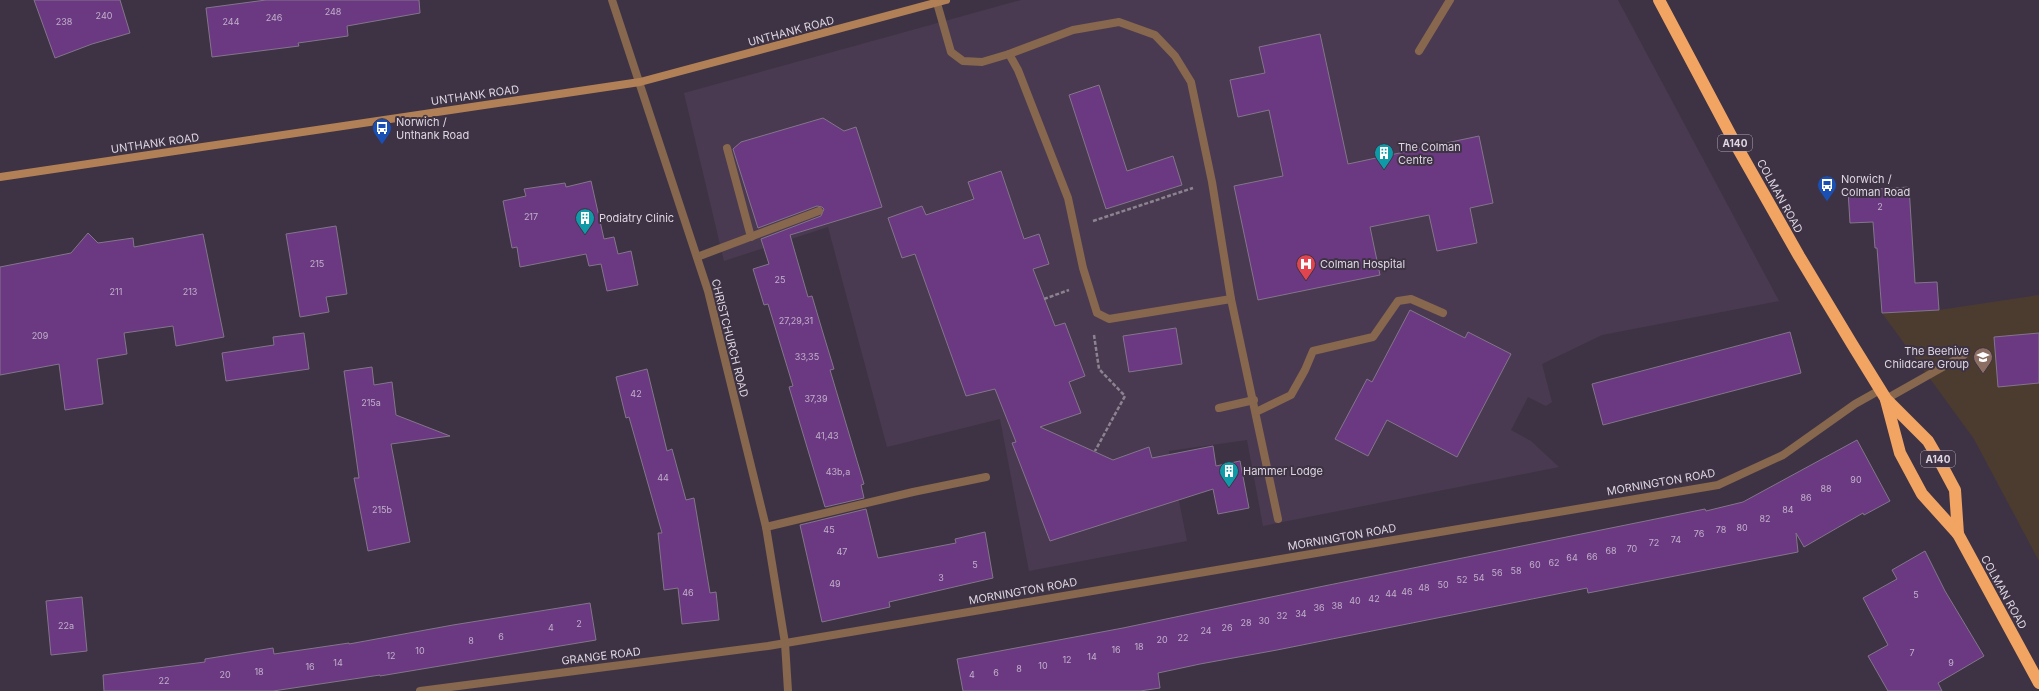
<svg xmlns="http://www.w3.org/2000/svg" width="2039" height="691" font-family="Inter,sans-serif">
  <style>
    .built { fill: #4a3a51 }
    .education { fill: #4c3c30 }
    .building { fill: #6a3981; stroke: #83758a }
    .lines { fill: none; stroke-linecap: round; stroke-linejoin: round }
    .path { stroke: #8c8391; stroke-width: 2.5; stroke-dasharray: 4 2; stroke-linecap: butt }
    .lane { stroke: #87674d; stroke-width: 8 }
    .street { stroke: #87674d; stroke-width: 8 }
    .secondary { stroke: #b28056; stroke-width: 8 }
    .highway { stroke: #f2a462; stroke-width: 12 }
    .labels { text-anchor: middle; stroke-width: 4; stroke-linejoin: round; paint-order: stroke }
    .number-label { font-size: 9px; fill: #c1b0ca }
    .shield { fill: #3e3344; stroke: #aea6b3; stroke-width: 1 }
    .shield-label { font-size: 10px; font-weight: bold; fill: #ded7e2 }
    .street-label { font-size: 11px; fill: #ded7e2; stroke: #3e3344 }
    .poi-label { font-size: 11px; fill: #ded7e2; stroke: #3e3344; text-anchor: start }
  </style>
  <rect width="100%" height="100%" fill="#3e3344"/>
  <path class="built" d="M1021,0h597l161,301 -177,34 -60,29 10,38 -6,4 -18,-9 -17,33 20,11 28,26 -296,59 -16,-86 -78,11 18,90 -158,30 -29,-152 -113,28 -59,-220 -104,34 -40,-168z"/>
  <path class="education" d="M2039,295v266l-65,-122 -92,-126 57,-3z"/>
  <g class="building">
    <path d="M34,0h86l10,33 -38,11 -37,14z"/>
    <path d="M266,0h153l1,13 -73,13 1,10 -50,7 1,3 -87,11 -6,-49z"/>
    <path d="M1320,34l28,130 131,-28 14,67 -23,5 7,35 -40,8 -8,-36 -59,12 10,48 -122,25 -24,-114 49,-10 -14,-66 -31,7 -8,-37 35,-7 -6,-26z"/>
    <path d="M1099,85l28,86 46,-15 9,29 -76,24 -37,-114z"/>
    <path d="M823,118l21,13 12,-4 26,80 -92,28 18,62 4,-1 11,37 11,36 -4,1 34,114 -3,1 3,13 -39,9 -36,-120 4,-1 -25,-82 -4,1 -11,-36 16,-5 -8,-25 60,-23 3,-7 -2,-2 -5,-1 -59,22 -25,-79 8,-7z"/>
    <path d="M1001,171l23,68 15,-5 10,30 -16,5 22,57 10,-3 20,53 -16,6 12,31 -41,14 73,33 36,-13 3,11 61,-12 3,20 24,-5 9,47 -31,6 -5,-25 -163,52 -38,-98 4,-1 -21,-53 -29,7 -51,-142 -13,4 -14,-40 34,-12 4,9 48,-16 -6,-17z"/>
    <path d="M591,181l13,58 10,-2 4,17 13,-3 7,34 -31,6 -6,-27 -12,2 -3,-12 -66,13 -3,-20 -5,1 -9,-47 23,-5 -2,-7 41,-6 1,4z"/>
    <path d="M1909,187l6,96 22,-1 2,28 -57,3 -5,-65h-2l-2,-26 -23,1 -2,-32z"/>
    <path d="M336,226l11,68 -21,3 3,15 -29,5 -14,-83z"/>
    <path d="M88,233l10,10 35,-5 1,9 69,-13 21,103 -48,9 -3,-20 -49,7 3,21 -30,5 6,45 -38,6 -6,-46 -59,11v-108l71,-14z"/>
    <path d="M1410,310l55,28 3,-6 43,22 -54,103 -70,-37 -19,36 -33,-17 32,-60 5,3z"/>
    <path d="M1176,328l6,36 -53,8 -6,-36z"/>
    <path d="M1790,332l11,41 -198,52 -11,-41z"/>
    <path d="M304,333l5,36 -83,12 -4,-28 52,-8 -1,-8z"/>
    <path d="M2039,333v50l-41,4 -4,-50z"/>
    <path d="M372,367l2,18 18,-3 4,33 54,21 -59,8 19,98 -42,9 -14,-73h5l-15,-107z"/>
    <path d="M647,369l20,82 5,-2 14,51 8,-2 16,95 6,-1 3,28 -37,4 -4,-36 -14,2 -6,-57h4l-33,-116 -3,1 -10,-41z"/>
    <path d="M1857,440l33,61 -26,14 -1,-2 -59,34 -8,-14 2,19 -210,41 -1,-5 -310,62 -77,14 -42,9 2,15 -20,3h-177l-6,-32 166,-31 201,-42 381,-77 1,2 37,-9z"/>
    <path d="M866,509l12,49 78,-15 -1,-4 30,-7 8,46 -104,24 1,5 -68,15 -22,-97z"/>
    <path d="M1925,551l20,40 39,65 -46,27 4,8h-54l-20,-35 20,-11 -25,-47 34,-19 -5,-9z"/>
    <path d="M82,597l5,54 -36,4 -5,-54z"/>
    <path d="M590,603l6,37 -216,36v-1l-107,16h-169l-1,-16 102,-13v-3l68,-11 1,6 75,-11v1l104,-19z"/>
  </g>
  <g class="lines">
    <g class="path">
      <path d="M1093,221l100,-33"/>
      <path d="M1044,299l25,-9"/>
      <path d="M1094,335l5,34 26,27 -30,55"/>
    </g>
    <g class="lane">
      <path d="M937,3l14,49 12,9 19,1 27,-8 9,16 50,128 15,70 14,45 12,6 122,-20 47,220"/>
      <path d="M1419,51l31,-51"/>
      <path d="M1009,54l64,-24 46,-8 36,13 20,21 16,26 21,100 19,117"/>
      <path d="M727,148l24,89"/>
      <path d="M697,257l122,-46"/>
      <path d="M1886,399l78,-44"/>
      <path d="M1219,408l35,-8"/>
      <path d="M1256,412l35,-17 14,-25 8,-19 60,-14 25,-36 13,-2 32,14"/>
      <path d="M766,527l147,-35 73,-15"/>
    </g>
    <g class="street">
      <path d="M612,0l96,291 58,236 19,116 3,48"/>
      <path d="M420,691l348,-45 950,-161 65,-30 72,-51 25,-14"/>
    </g>
    <path class="secondary" d="M0,177l640,-95 306,-82"/>
    <g class="highway">
      <path d="M1659,0l77,145 63,111 53,88 34,55 42,42 11,19 16,30 3,44"/>
      <path d="M1886,400l14,53 22,41 36,40 81,149"/>
    </g>
  </g>
  <defs>
    <symbol id="bus-pin" viewBox="-11 -11 22 30"><path d="M0 17L-7.5 6A9.5 9.5 0 1 1 7.5 6Z" fill="#1a4fb4" stroke="#3e3344"/><path d="M-5-6H5V4H4V6H2V4H-2V6H-4V4H-5ZM-3.5-4V0h7V-4ZM-3.5 1.2v1.5H-2V1.2ZM2 1.2v1.5H3.5V1.2Z" fill="#fff"/></symbol>
    <symbol id="building-pin" viewBox="-11 -11 22 30"><path d="M0 17L-7.5 6A9.5 9.5 0 1 1 7.5 6Z" fill="#0f9aa8" stroke="#3e3344"/><path d="M-4-6H4V6H1V3H-1V6H-4ZM-2.5-4.3h1.7v1.8h-1.7ZM.8-4.3h1.7v1.8H.8ZM-2.5-1h1.7V.8h-1.7ZM.8-1h1.7V.8H.8Z" fill="#fff"/></symbol>
    <symbol id="hospital-pin" viewBox="-11 -11 22 30"><path d="M0 17L-7.5 6A9.5 9.5 0 1 1 7.5 6Z" fill="#e0444e" stroke="#3e3344"/><path d="M-5-5h3v3.5h4V-5h3V5h-3V1.5h-4V5h-3Z" fill="#fff"/></symbol>
    <symbol id="school-pin" viewBox="-11 -11 22 30"><path d="M0 17L-7.5 6A9.5 9.5 0 1 1 7.5 6Z" fill="#8d6e63" stroke="#3e3344"/><path d="M0-5L7-2L0 1L-7-2ZM-4 1L0 2.5L4 1V4Q0 6-4 4Z" fill="#fff"/></symbol>
  </defs>
  <g fill-rule="evenodd">
    <use href="#bus-pin" x="371" y="117" width="22" height="30"/>
    <use href="#building-pin" x="1373" y="142" width="22" height="30"/>
    <use href="#bus-pin" x="1816" y="174" width="22" height="30"/>
    <use href="#building-pin" x="574" y="207" width="22" height="30"/>
    <use href="#hospital-pin" x="1295" y="253" width="22" height="30"/>
    <use href="#school-pin" x="1972" y="346" width="22" height="30"/>
    <use href="#building-pin" x="1218" y="460" width="22" height="30"/>
  </g>
  <g class="labels">
    <g class="number-label">
      <text x="333" y="15">248</text>
      <text x="104" y="19">240</text>
      <text x="274" y="21">246</text>
      <text x="64" y="25">238</text>
      <text x="231" y="25">244</text>
      <text x="1880" y="210">2</text>
      <text x="531" y="220">217</text>
      <text x="317" y="267">215</text>
      <text x="780" y="283">25</text>
      <text x="116" y="295">211</text>
      <text x="190" y="295">213</text>
      <text x="796" y="324">27,29,31</text>
      <text x="40" y="339">209</text>
      <text x="807" y="360">33,35</text>
      <text x="636" y="397">42</text>
      <text x="816" y="402">37,39</text>
      <text x="371" y="406">215a</text>
      <text x="827" y="439">41,43</text>
      <text x="838" y="475">43b,a</text>
      <text x="663" y="481">44</text>
      <text x="1856" y="483">90</text>
      <text x="1826" y="492">88</text>
      <text x="1806" y="501">86</text>
      <text x="382" y="513">215b</text>
      <text x="1788" y="513">84</text>
      <text x="1765" y="522">82</text>
      <text x="1742" y="531">80</text>
      <text x="829" y="533">45</text>
      <text x="1721" y="533">78</text>
      <text x="1699" y="537">76</text>
      <text x="1676" y="543">74</text>
      <text x="1654" y="546">72</text>
      <text x="1632" y="552">70</text>
      <text x="1611" y="554">68</text>
      <text x="842" y="555">47</text>
      <text x="1592" y="560">66</text>
      <text x="1572" y="561">64</text>
      <text x="1554" y="566">62</text>
      <text x="975" y="568">5</text>
      <text x="1535" y="568">60</text>
      <text x="1516" y="574">58</text>
      <text x="1497" y="576">56</text>
      <text x="941" y="581">3</text>
      <text x="1479" y="581">54</text>
      <text x="1462" y="583">52</text>
      <text x="835" y="587">49</text>
      <text x="1443" y="588">50</text>
      <text x="1424" y="591">48</text>
      <text x="1407" y="595">46</text>
      <text x="688" y="596">46</text>
      <text x="1391" y="597">44</text>
      <text x="1916" y="598">5</text>
      <text x="1374" y="602">42</text>
      <text x="1355" y="604">40</text>
      <text x="1337" y="609">38</text>
      <text x="1319" y="611">36</text>
      <text x="1301" y="617">34</text>
      <text x="1282" y="619">32</text>
      <text x="1264" y="624">30</text>
      <text x="1246" y="626">28</text>
      <text x="579" y="627">2</text>
      <text x="66" y="629">22a</text>
      <text x="551" y="631">4</text>
      <text x="1227" y="631">26</text>
      <text x="1206" y="634">24</text>
      <text x="501" y="640">6</text>
      <text x="1183" y="641">22</text>
      <text x="1162" y="643">20</text>
      <text x="471" y="644">8</text>
      <text x="1139" y="650">18</text>
      <text x="1116" y="653">16</text>
      <text x="420" y="654">10</text>
      <text x="1912" y="656">7</text>
      <text x="391" y="659">12</text>
      <text x="1092" y="660">14</text>
      <text x="1067" y="663">12</text>
      <text x="338" y="666">14</text>
      <text x="1951" y="666">9</text>
      <text x="1043" y="669">10</text>
      <text x="310" y="670">16</text>
      <text x="1019" y="672">8</text>
      <text x="259" y="675">18</text>
      <text x="996" y="676">6</text>
      <text x="225" y="678">20</text>
      <text x="972" y="678">4</text>
      <text x="164" y="684">22</text>
    </g>
    <g class="shield">
      <rect x="1718" y="135" width="34" height="16" rx="3"/>
      <rect x="1921" y="451" width="34" height="16" rx="3"/>
    </g>
    <g class="shield-label">
      <text x="1735" y="147">A140</text>
      <text x="1938" y="463">A140</text>
    </g>
    <g class="street-label">
      <text transform="translate(791 31) rotate(-15)" y="4">UNTHANK ROAD</text>
      <text transform="translate(475 95) rotate(-8)" y="4">UNTHANK ROAD</text>
      <text transform="translate(155 143) rotate(-8)" y="4">UNTHANK ROAD</text>
      <text transform="translate(1780 196) rotate(61)" y="4">COLMAN ROAD</text>
      <text transform="translate(730 338) rotate(76)" y="4">CHRISTCHURCH ROAD</text>
      <text transform="translate(1661 482) rotate(-10)" y="4">MORNINGTON ROAD</text>
      <text transform="translate(1342 537) rotate(-10)" y="4">MORNINGTON ROAD</text>
      <text transform="translate(1023 591) rotate(-10)" y="4">MORNINGTON ROAD</text>
      <text transform="translate(2004 592) rotate(61)" y="4">COLMAN ROAD</text>
      <text transform="translate(601 656) rotate(-7)" y="4">GRANGE ROAD</text>
    </g>
    <g class="poi-label">
      <text x="396" y="126">Norwich /<tspan x="396" dy="13">Unthank Road</tspan></text>
      <text x="1398" y="151">The Colman<tspan x="1398" dy="13">Centre</tspan></text>
      <text x="1841" y="183">Norwich /<tspan x="1841" dy="13">Colman Road</tspan></text>
      <text x="599" y="222">Podiatry Clinic</text>
      <text x="1320" y="268">Colman Hospital</text>
      <text x="1969" y="355" text-anchor="end">The Beehive<tspan x="1969" dy="13">Childcare Group</tspan></text>
      <text x="1243" y="475">Hammer Lodge</text>
    </g>
  </g>
</svg>
